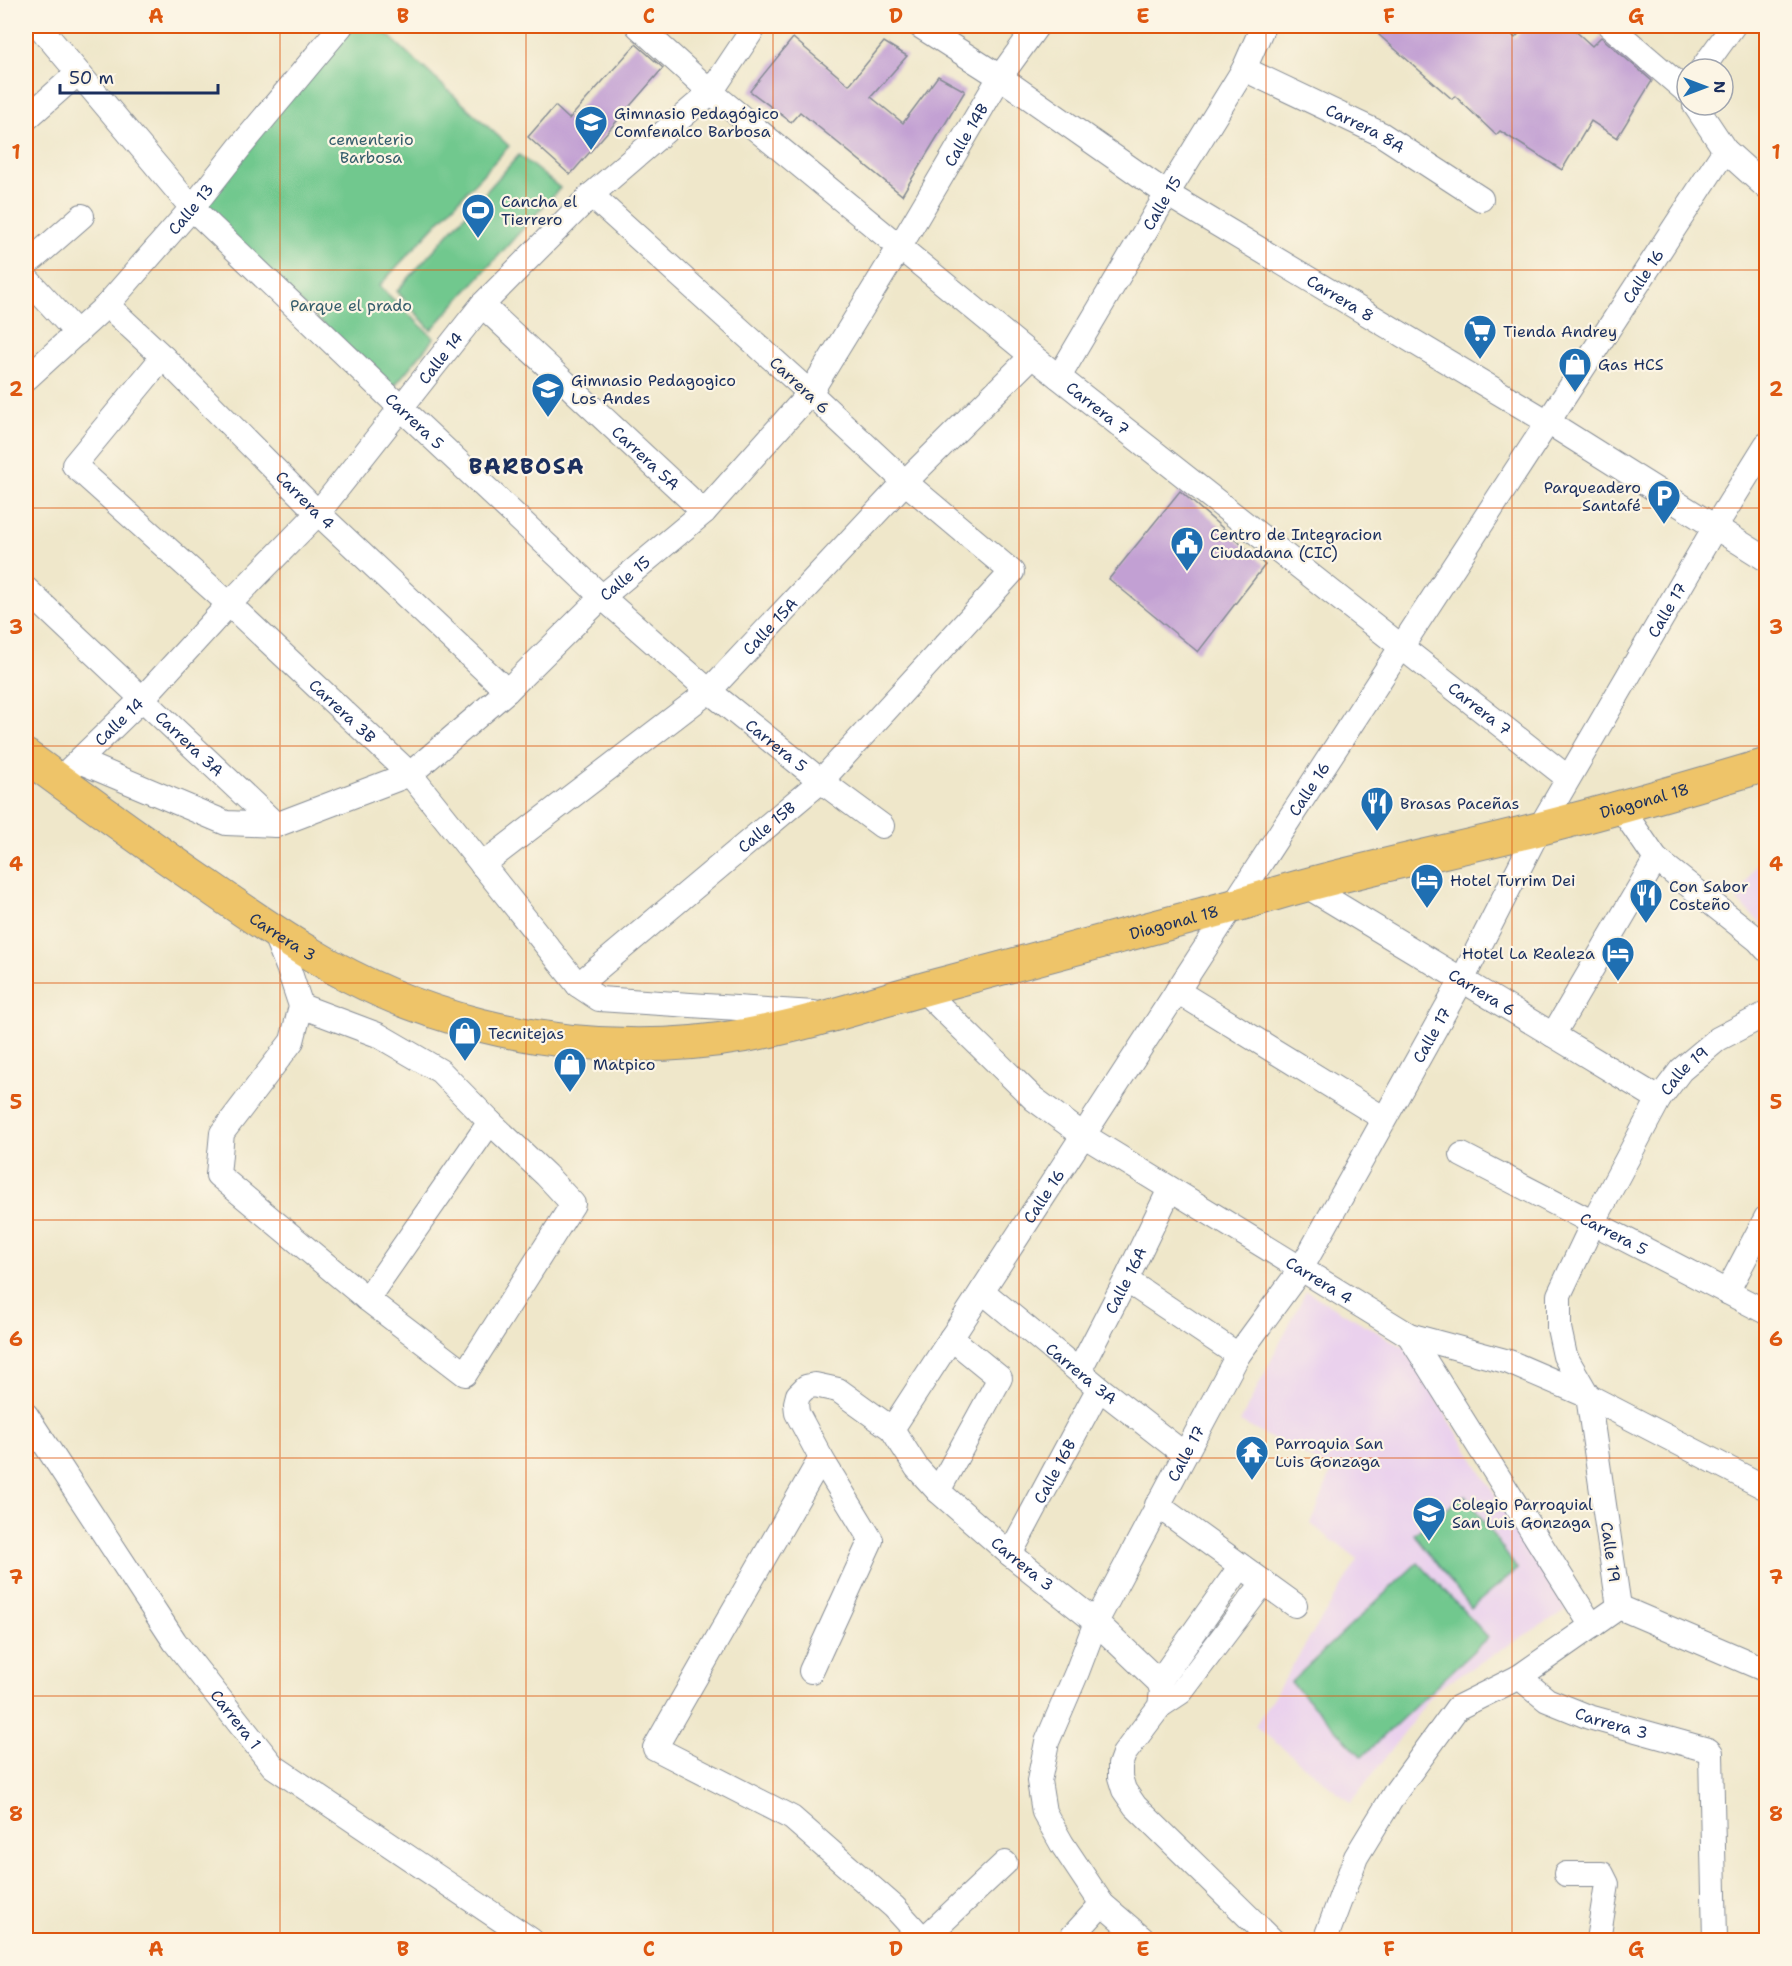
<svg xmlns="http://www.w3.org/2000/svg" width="1792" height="1966" font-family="'Shantell Sans',sans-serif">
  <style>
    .built { fill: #ead1ed }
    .green { fill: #71c88e; stroke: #467c76; stroke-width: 1.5 }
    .building { fill: #c2a0d3 }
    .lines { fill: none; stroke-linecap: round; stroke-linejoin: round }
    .minor-casing { stroke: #858b94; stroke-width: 26 }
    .primary-casing { stroke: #858b94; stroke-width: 35 }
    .minor { stroke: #fff; stroke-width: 24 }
    .primary { stroke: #eec469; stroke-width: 33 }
    .grid { fill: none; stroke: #de5710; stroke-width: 1.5; stroke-opacity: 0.55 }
    .labels { text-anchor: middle; stroke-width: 4.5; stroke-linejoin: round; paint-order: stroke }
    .poi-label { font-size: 16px; fill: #1b2f5e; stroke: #fcf5e5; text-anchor: start }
    .street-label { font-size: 16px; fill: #1b2f5e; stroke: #fcf5e5 }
    .park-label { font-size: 16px; fill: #355d6c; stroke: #fcf5e5 }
    .district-label { font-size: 22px; font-weight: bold; letter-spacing: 1.5px; fill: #1b2f5e; stroke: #fcf5e5 }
    .neatline { fill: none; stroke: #de5710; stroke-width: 2 }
    .grid-label { font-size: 20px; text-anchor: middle; font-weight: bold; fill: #de5710 }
  </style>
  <rect width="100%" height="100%" fill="#fcf5e5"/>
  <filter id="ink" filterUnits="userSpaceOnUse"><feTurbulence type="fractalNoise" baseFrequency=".0167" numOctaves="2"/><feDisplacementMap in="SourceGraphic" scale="12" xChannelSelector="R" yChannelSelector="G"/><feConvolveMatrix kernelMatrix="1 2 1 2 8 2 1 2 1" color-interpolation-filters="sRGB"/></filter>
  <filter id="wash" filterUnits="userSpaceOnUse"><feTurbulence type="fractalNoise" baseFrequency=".008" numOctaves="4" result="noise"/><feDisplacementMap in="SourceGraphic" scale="24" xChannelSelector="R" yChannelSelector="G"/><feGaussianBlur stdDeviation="1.35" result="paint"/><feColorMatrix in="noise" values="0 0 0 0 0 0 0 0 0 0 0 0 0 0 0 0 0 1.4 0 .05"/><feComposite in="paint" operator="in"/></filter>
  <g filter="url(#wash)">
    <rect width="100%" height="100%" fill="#efe7ca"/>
    <g class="built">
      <path d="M1766,845v83l-29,-27z"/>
      <path d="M1306,1291l99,57 161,262 -129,79 -86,114 -96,-77 103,-166 -47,-36 21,-54 -92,-48z"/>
    </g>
    <g class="green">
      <path d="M353,26h25l131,120 -130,140 55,52 -43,52 -189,-183 42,-58z"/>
      <path d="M519,155l41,33 -129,142 -34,-39z"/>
      <path d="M1465,1495l52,74 -46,39 -57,-74z"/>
      <path d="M1418,1562l70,75 -126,120 -71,-75z"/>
    </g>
    <g id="blocks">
      <g class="building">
        <path d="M1388,26h115l12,12 11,-12h44l22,20 9,-9 51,44 -35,57 -26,-17 -29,49 -62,-39 -4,4 -41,-39 -3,3 -73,-64z"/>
        <path d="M793,38l56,47 35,-43 23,14 -36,41 32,26 35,-47 27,15 -63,104 -102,-83 -9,10 -41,-31z"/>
        <path d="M636,44l27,24 -93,107 -42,-38 27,-31 14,13z"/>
        <path d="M1180,491l85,74 -67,87 -89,-73z"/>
      </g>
    </g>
  </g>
  <g filter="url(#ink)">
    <use href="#blocks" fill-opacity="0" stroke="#858b94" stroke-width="1.5"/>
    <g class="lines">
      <defs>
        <g id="minor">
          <path id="s1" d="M39,26l153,182 209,200 201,189 107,94 112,90 61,45"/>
          <path id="s2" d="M638,26l73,66 321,264 536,422"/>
          <path id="s3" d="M920,26l80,51 167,117 381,228 218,137"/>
          <path d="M1610,26l77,66"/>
          <path id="s4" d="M1244,69l137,65 100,65"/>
          <path d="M1702,69l31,-43"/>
          <path d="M1695,105l30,45 41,37"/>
          <path d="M26,119l52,-46"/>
          <path d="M26,263l8,-5 48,-42"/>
          <path d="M26,278l51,55"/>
          <path id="s5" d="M107,305l56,52 155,156 189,178"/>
          <path id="s6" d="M482,305l222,207"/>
          <path id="s7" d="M163,357l-89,108 155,139 181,170 168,211 21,14 215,14"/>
          <path id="s8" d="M1059,377l108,-183 77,-125 19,-43"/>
          <path id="s9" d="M26,379l81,-74 85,-97 48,-61 101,-121"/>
          <path id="s10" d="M26,589l250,236"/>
          <path id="s11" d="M79,761l147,62 50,2 134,-51 97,-83 95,-94 102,-85 106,-119 89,-145 101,-171 37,-51"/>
          <path id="s12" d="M70,769l73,-71 86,-94 89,-91 164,-208 109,-110 120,-103 44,-66"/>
          <path d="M1620,807l36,52 102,81 8,9"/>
          <path id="s13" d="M482,865l227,-174 196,-209 127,-126"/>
          <path id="s14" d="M1305,885l354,214"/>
          <path d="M273,930l15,37 13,39 -9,35 -70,92 -4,42 149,124 98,75 108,-170 -27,-29 -56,-53 -50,-51 -62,-36 -77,-29"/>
          <path id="s15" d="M578,985l243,-204 191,-209 -107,-90 -95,-89 -219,-198"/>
          <path id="s16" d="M922,989l112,110 49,36 326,200 100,27 79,34 178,92"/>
          <path d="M1177,991l206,127"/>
          <path d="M1553,1035l103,-176"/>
          <path id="s17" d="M1462,1155l304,157"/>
          <path d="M1126,1280l112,75"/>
          <path id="s18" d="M982,1291l117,97 85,66"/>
          <path d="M1727,1292l39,-74"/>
          <path d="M367,1299l123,-177"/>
          <path d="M1409,1335l183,291"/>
          <path id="s19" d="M1079,1371l47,-91 44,-91"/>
          <path id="s20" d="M26,1415l149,227 98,124 258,174"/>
          <path id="s21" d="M892,1429l833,-1279"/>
          <path d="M821,1458l-166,290 137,70 102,89 30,33"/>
          <path d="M938,1491l62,-113 -49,-40"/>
          <path d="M1157,1505l138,100"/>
          <path id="s22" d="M1010,1554l89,-166"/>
          <path id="s23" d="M1619,1607l-31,-211 -23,-40 -6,-28v-33l34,-72 66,-124 22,-29 37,-31 48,-25"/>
          <path d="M1619,1607l147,63"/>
          <path id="s24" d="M811,1671l60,-131 -50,-82 -24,-45 -1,-10 2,-8 8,-8 9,-2 23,5 54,39 25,39 21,23 72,63 86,68 63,60 3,9 -2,15 -36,48 -4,11v12l4,13 11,16 137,134"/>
          <path id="s25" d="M1519,1677l28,23 42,17 119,33 3,3 4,187"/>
          <path d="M1159,1682l82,-116"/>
          <path d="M1160,1706l21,-14 83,-110"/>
          <path d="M1566,1874h36l5,10 -9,56"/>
          <path d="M923,1940l82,-77"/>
          <path d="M1069,1940l33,-36"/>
          <path id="s26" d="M1144,1940l-42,-36 -40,-60 -18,-32 -5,-31 8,-39 30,-70 19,-50 142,-267 63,-86 161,-289 77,-151 176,-302 51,-82"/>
          <path d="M1325,1940l31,-83 39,-64 62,-85 62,-31 100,-70"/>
        </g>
        <g id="primary">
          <path id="s27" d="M26,756c60,44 120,88 182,130 33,23 66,46 101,67 52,32 111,57 171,72 88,22 179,26 268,10 67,-12 133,-35 198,-52 94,-25 187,-50 280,-75 27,-7 53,-16 80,-23 78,-21 158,-37 236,-57 75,-19 150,-41 224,-63"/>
        </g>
      </defs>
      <use href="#minor" class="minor-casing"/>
      <use href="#primary" class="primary-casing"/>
      <use href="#minor" class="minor"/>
      <use href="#primary" class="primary"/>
    </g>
  </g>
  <path class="grid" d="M280,26v1914M526,26v1914M773,26v1914M1019,26v1914M1266,26v1914M1512,26v1914M26,270h1740M26,508h1740M26,746h1740M26,983h1740M26,1220h1740M26,1458h1740M26,1696h1740"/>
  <defs>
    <symbol id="school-pin" viewBox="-11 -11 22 30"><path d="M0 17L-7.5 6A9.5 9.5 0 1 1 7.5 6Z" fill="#1f6fb2" stroke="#fcf5e5"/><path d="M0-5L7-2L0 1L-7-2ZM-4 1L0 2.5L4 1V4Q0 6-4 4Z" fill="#fff"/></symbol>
    <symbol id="stadium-pin" viewBox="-11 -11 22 30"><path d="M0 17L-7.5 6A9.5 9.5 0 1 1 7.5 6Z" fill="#1f6fb2" stroke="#fcf5e5"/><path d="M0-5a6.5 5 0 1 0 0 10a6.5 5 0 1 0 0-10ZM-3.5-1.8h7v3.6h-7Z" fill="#fff"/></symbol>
    <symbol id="supermarket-pin" viewBox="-11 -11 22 30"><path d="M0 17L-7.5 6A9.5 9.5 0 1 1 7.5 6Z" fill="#1f6fb2" stroke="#fcf5e5"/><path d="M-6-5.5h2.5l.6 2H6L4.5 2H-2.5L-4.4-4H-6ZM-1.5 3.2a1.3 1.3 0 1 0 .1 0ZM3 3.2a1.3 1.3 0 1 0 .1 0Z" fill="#fff"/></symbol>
    <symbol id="shop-pin" viewBox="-11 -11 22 30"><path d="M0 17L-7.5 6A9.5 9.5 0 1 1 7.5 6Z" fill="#1f6fb2" stroke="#fcf5e5"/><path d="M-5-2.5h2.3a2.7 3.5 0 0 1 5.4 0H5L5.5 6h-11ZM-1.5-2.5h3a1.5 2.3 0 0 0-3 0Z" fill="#fff"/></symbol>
    <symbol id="parking-pin" viewBox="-11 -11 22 30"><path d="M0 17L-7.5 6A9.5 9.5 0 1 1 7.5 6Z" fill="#1f6fb2" stroke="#fcf5e5"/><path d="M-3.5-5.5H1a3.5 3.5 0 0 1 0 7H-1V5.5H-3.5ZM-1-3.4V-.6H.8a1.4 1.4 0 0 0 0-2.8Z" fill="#fff"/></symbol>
    <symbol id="civic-pin" viewBox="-11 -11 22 30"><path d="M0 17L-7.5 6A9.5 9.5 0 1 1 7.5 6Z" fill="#1f6fb2" stroke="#fcf5e5"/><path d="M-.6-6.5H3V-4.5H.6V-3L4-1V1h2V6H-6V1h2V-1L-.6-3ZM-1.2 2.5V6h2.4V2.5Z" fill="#fff"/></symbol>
    <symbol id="restaurant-pin" viewBox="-11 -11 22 30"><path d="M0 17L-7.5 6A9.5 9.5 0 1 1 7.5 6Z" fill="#1f6fb2" stroke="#fcf5e5"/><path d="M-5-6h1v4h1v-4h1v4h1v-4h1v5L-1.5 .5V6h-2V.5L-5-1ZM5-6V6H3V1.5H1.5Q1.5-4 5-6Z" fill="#fff"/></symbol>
    <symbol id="hotel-pin" viewBox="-11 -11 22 30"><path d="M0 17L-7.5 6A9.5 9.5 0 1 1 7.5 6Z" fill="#1f6fb2" stroke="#fcf5e5"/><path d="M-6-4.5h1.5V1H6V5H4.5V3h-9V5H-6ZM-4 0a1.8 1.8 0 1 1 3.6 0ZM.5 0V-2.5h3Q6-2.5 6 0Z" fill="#fff"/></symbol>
    <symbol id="temple-pin" viewBox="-11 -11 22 30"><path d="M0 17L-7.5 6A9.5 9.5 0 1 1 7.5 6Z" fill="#1f6fb2" stroke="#fcf5e5"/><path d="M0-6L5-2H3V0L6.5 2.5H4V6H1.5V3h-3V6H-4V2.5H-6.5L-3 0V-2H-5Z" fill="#fff"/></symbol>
  </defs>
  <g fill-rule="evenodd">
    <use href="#school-pin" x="572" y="103" width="38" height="52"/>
    <use href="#stadium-pin" x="459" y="191" width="38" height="52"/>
    <use href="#supermarket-pin" x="1461" y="312" width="38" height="52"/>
    <use href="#shop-pin" x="1556" y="345" width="38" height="52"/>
    <use href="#school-pin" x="529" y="370" width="38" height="52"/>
    <use href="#parking-pin" x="1645" y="477" width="38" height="52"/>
    <use href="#civic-pin" x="1168" y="524" width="38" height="52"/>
    <use href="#restaurant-pin" x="1358" y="784" width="38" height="52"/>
    <use href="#hotel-pin" x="1408" y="861" width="38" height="52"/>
    <use href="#restaurant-pin" x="1627" y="876" width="38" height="52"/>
    <use href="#hotel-pin" x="1599" y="934" width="38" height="52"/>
    <use href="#shop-pin" x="446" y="1014" width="38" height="52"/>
    <use href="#shop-pin" x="551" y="1045" width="38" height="52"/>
    <use href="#temple-pin" x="1233" y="1433" width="38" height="52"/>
    <use href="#school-pin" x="1410" y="1494" width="38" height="52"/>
  </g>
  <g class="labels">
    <g class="poi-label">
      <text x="614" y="119">Gimnasio Pedagógico<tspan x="614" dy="18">Comfenalco Barbosa</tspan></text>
      <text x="501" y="207">Cancha el<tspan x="501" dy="18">Tierrero</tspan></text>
      <text x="1503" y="337">Tienda Andrey</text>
      <text x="1598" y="370">Gas HCS</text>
      <text x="571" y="386">Gimnasio Pedagogico<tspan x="571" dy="18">Los Andes</tspan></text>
      <text x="1641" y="493" text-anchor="end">Parqueadero<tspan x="1641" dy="18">Santafé</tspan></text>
      <text x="1210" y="540">Centro de Integracion<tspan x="1210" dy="18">Ciudadana (CIC)</tspan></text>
      <text x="1400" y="809">Brasas Paceñas</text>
      <text x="1450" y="886">Hotel Turrim Dei</text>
      <text x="1669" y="892">Con Sabor<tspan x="1669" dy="18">Costeño</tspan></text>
      <text x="1595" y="959" text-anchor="end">Hotel La Realeza</text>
      <text x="488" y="1039">Tecnitejas</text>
      <text x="593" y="1070">Matpico</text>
      <text x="1275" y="1449">Parroquia San<tspan x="1275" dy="18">Luis Gonzaga</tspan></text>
      <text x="1452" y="1510">Colegio Parroquial<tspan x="1452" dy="18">San Luis Gonzaga</tspan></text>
    </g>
    <g class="street-label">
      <text dy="6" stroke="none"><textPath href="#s4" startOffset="135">Carrera 8A</textPath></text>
      <text dy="6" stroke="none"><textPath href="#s11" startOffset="1208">Calle 14B</textPath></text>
      <text dy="6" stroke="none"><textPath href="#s8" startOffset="202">Calle 15</textPath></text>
      <text dy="6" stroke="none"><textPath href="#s9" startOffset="237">Calle 13</textPath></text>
      <text dy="6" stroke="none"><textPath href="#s21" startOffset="1376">Calle 16</textPath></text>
      <text dy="6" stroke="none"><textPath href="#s3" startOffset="501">Carrera 8</textPath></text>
      <text dy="6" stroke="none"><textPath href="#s12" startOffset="554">Calle 14</textPath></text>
      <text transform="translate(800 385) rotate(43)" y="6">Carrera 6</text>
      <text dy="6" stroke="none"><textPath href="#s2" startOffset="598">Carrera 7</textPath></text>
      <text dy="6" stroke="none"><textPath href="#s1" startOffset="546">Carrera 5</textPath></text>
      <text dy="6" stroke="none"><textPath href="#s6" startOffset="224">Carrera 5A</textPath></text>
      <text dy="6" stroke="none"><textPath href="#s5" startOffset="278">Carrera 4</textPath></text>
      <text dy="6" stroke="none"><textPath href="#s11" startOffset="644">Calle 15</textPath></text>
      <text dy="6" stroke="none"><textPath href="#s26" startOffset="1528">Calle 17</textPath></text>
      <text dy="6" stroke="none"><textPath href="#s13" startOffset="375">Calle 15A</textPath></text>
      <text dy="6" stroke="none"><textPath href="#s2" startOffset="1084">Carrera 7</textPath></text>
      <text dy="6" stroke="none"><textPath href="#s7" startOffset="504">Carrera 3B</textPath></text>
      <text dy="6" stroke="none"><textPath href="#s12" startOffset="68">Calle 14</textPath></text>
      <text dy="6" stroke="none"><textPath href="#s10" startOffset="225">Carrera 3A</textPath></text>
      <text dy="6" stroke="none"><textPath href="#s1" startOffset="1032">Carrera 5</textPath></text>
      <text dy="6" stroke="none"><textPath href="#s21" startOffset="764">Calle 16</textPath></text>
      <text dy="6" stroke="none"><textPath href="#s27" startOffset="1728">Diagonal 18</textPath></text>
      <text dy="6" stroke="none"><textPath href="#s15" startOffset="246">Calle 15B</textPath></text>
      <text dy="6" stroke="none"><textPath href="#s27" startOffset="1242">Diagonal 18</textPath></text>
      <text dy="6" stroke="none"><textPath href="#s27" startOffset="314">Carrera 3</textPath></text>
      <text dy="6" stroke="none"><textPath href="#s14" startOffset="207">Carrera 6</textPath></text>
      <text dy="6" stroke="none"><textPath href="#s26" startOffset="1042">Calle 17</textPath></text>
      <text dy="6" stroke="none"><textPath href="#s23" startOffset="579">Calle 19</textPath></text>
      <text dy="6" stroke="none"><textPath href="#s21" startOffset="278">Calle 16</textPath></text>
      <text dy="6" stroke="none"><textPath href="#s17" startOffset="171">Carrera 5</textPath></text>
      <text dy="6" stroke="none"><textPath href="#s19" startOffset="102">Calle 16A</textPath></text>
      <text dy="6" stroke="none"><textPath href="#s16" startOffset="495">Carrera 4</textPath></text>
      <text dy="6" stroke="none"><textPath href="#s18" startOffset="129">Carrera 3A</textPath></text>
      <text dy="6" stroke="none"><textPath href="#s26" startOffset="556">Calle 17</textPath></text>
      <text dy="6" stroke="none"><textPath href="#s22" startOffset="94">Calle 16B</textPath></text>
      <text transform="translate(1611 1552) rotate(82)" y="6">Calle 19</text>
      <text dy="6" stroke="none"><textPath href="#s24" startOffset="609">Carrera 3</textPath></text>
      <text dy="6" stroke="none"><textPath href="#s20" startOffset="370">Carrera 1</textPath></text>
      <text dy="6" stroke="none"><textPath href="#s25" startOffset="105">Carrera 3</textPath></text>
    </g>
    <g class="park-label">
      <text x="371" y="145">cementerio<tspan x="371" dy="18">Barbosa</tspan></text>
      <text x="351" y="311">Parque el prado</text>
    </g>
    <g class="district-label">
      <text x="527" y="474">BARBOSA</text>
    </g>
  </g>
  <rect width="1792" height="1966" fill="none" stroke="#fcf5e5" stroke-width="66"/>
  <g transform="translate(1705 87) rotate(90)"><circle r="28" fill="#fcf5e5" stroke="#a2a6af" stroke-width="1.5"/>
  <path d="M0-4.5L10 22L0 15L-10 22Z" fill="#1f6fb2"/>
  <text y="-9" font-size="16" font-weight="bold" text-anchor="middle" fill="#1b2f5e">N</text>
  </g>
  <path d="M60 84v9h158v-9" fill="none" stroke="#1b2f5e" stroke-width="3"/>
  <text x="69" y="84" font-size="18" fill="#1b2f5e" stroke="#fcf5e5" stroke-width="4.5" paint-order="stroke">50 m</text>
  <rect x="33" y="33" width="1726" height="1900" class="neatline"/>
  <g class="grid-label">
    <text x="156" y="23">A</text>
    <text x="403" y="23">B</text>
    <text x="649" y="23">C</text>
    <text x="896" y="23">D</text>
    <text x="1143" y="23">E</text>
    <text x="1389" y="23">F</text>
    <text x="1636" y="23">G</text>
    <text x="16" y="159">1</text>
    <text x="1776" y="159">1</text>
    <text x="16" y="396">2</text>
    <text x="1776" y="396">2</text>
    <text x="16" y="634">3</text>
    <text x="1776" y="634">3</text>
    <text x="16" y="871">4</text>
    <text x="1776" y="871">4</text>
    <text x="16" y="1109">5</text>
    <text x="1776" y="1109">5</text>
    <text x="16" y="1346">6</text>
    <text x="1776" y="1346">6</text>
    <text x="16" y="1584">7</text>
    <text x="1776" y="1584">7</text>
    <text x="16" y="1821">8</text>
    <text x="1776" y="1821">8</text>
    <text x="156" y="1956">A</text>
    <text x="403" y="1956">B</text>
    <text x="649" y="1956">C</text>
    <text x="896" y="1956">D</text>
    <text x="1143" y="1956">E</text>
    <text x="1389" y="1956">F</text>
    <text x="1636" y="1956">G</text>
  </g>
</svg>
